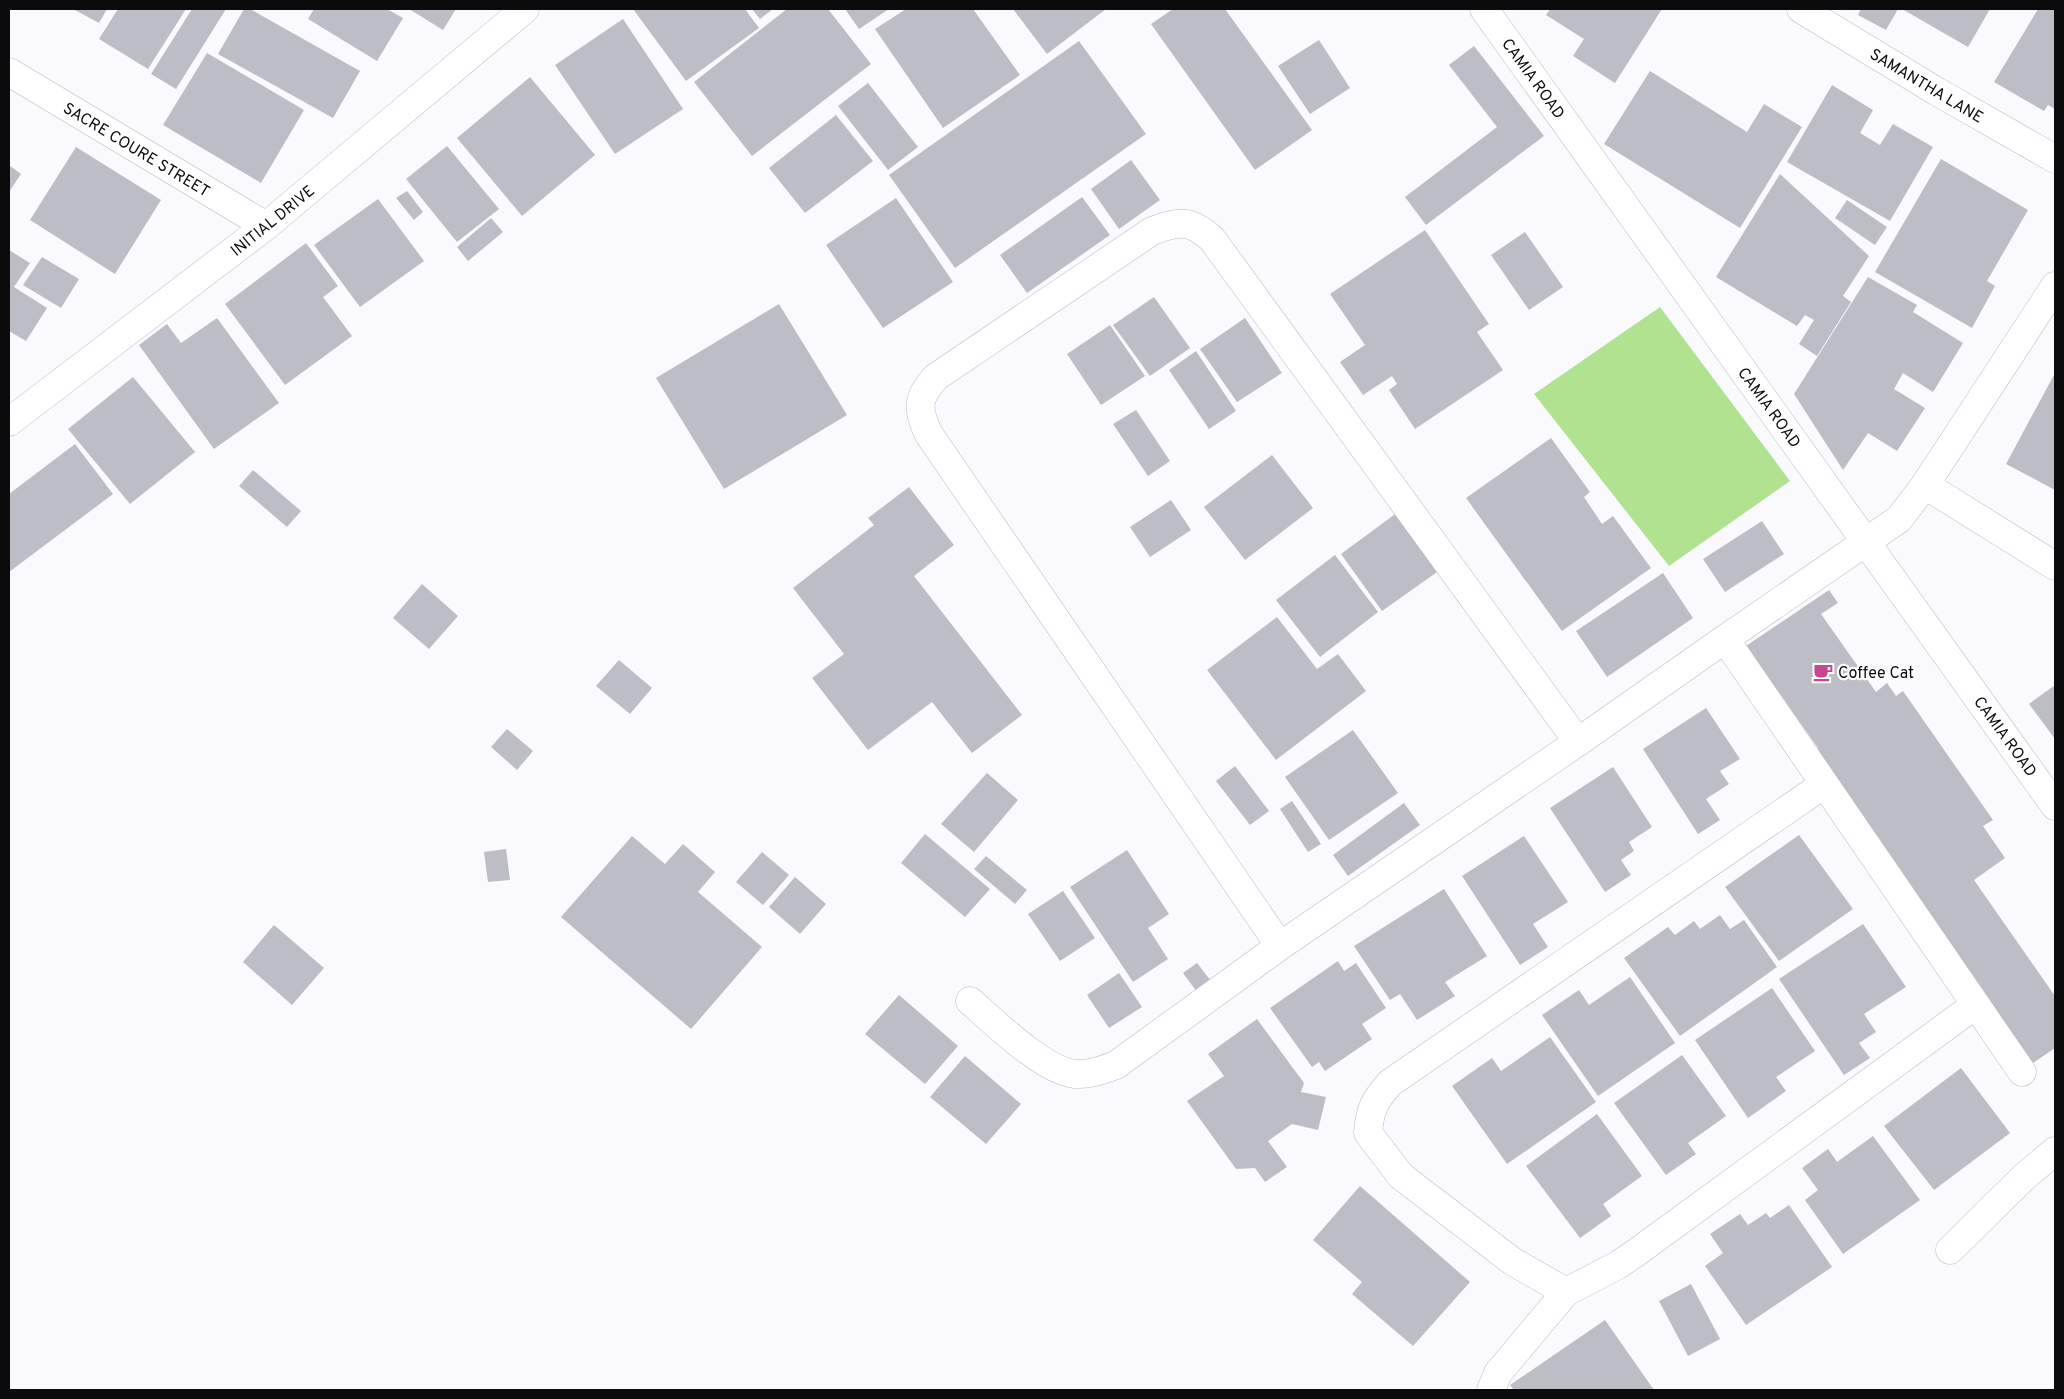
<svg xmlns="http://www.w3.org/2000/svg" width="2064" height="1399" font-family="Overpass,sans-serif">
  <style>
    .green { fill: #b0e290 }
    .building { fill: #bdbdc5 }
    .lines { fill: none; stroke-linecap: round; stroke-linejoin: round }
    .minor-casing { stroke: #babac2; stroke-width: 29 }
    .minor { stroke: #fff; stroke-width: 28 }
    .labels { text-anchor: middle; stroke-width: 4.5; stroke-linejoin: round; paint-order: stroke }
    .street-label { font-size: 16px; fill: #0b0b0e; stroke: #fff }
    .poi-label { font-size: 16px; fill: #0b0b0e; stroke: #fff; text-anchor: start }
  </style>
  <rect width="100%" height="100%" fill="#f9f9fe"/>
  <path class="green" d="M1660,307l130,174 -121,85 -135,-172z"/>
  <g class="building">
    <path d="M73,9h34l-8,14z"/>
    <path d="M118,9h68l-38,60 -49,-30z"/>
    <path d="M192,9h34l-50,80 -25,-15z"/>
    <path d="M244,9h6l110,62 -27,47 -115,-64z"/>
    <path d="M314,9h73l16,9 -26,43 -69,-42z"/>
    <path d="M409,9h47l-13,21z"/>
    <path d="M633,9h112l14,19 -73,53z"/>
    <path d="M752,9h21l-13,10z"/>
    <path d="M787,9h41l43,55 -119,92 -58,-74z"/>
    <path d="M845,9h44l-30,20z"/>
    <path d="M906,9h67l47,66 -77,53 -68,-99z"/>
    <path d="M1013,9h93l-59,45z"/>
    <path d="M1173,9h52l87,121 -57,40 -104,-146z"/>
    <path d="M1550,9h112l-47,74 -42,-27 11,-17 -38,-24z"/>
    <path d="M1861,9h37l-12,21 -28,-15z"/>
    <path d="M1902,9h88l-22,38z"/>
    <path d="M2038,9h17v100l-7,-4 -4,6 -50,-29z"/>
    <path d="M623,19l60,90 -68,45 -60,-89z"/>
    <path d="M1319,40l31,48 -40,26 -32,-48z"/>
    <path d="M1079,41l67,93 -191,134 -66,-93z"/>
    <path d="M1474,46l70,90 -118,89 -21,-28 92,-70 -48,-62z"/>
    <path d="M207,53l97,57 -43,73 -98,-58z"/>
    <path d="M1650,71l97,61 17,-28 38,23 -62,101 -136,-84z"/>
    <path d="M530,77l65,78 -73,61 -65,-78z"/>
    <path d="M868,83l50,64 -30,23 -50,-64z"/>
    <path d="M1832,85l41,25 -13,23 20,12 13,-21 40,23 -43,74 -103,-59z"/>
    <path d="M836,115l37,46 -68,52 -36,-45z"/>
    <path d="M447,146l52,63 -42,33 -51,-63z"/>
    <path d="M76,147l85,53 -46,74 -85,-54z"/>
    <path d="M1941,159l87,51 -41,71 8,5 -23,42 -97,-56z"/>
    <path d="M1131,160l29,40 -41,29 -28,-40z"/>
    <path d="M9,165l12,9 -12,18z"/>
    <path d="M1780,174l89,82 -26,40 8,6 -34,54 -18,-12 15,-24 -9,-5 -8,11 -81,-49z"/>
    <path d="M407,191l16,21 -9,8 -18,-22z"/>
    <path d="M1082,197l28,38 -83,58 -27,-38z"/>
    <path d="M896,198l57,84 -70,46 -57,-83z"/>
    <path d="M378,199l46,62 -64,46 -46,-62z"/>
    <path d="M1847,200l40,27 -12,18 -40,-27z"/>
    <path d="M491,218l12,14 -35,29 -11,-14z"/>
    <path d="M1425,230l64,94 -12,8 26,38 -88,59 -26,-39 8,-6 -5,-8 -29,19 -23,-33 25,-17 -35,-51z"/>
    <path d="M1525,232l38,55 -34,23 -38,-55z"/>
    <path d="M306,243l32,43 -15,11 29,39 -67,49 -60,-81z"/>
    <path d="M9,250l21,13 -16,24 33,21 -21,33 -17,-10z"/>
    <path d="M42,257l37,22 -18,29 -38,-23z"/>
    <path d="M1868,277l49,28 -4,7 50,31 -30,49 -30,-19 -9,16 31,19 -28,43 -29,-18 -25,37 -49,-76z"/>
    <path d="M1154,297l36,51 -40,28 -37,-51z"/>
    <path d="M779,304l68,111 -123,74 -68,-111z"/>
    <path d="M217,318l62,85 -65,46 -75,-104 28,-21 14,19z"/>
    <path d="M1245,318l37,55 -45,29 -37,-53z"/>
    <path d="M1110,325l35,51 -44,29 -34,-51z"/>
    <path d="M1196,351l40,60 -27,18 -40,-59z"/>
    <path d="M2055,373v117l-49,-26z"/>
    <path d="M133,377l62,75 -65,52 -62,-75z"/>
    <path d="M1136,410l34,51 -22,15 -35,-52z"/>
    <path d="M1551,438l39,54 -6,5 18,27 11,-8 38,52 -89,63 -96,-133z"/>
    <path d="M75,444l38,50 -104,78v-78z"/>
    <path d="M1272,455l41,53 -68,52 -41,-53z"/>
    <path d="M253,470l48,41 -14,16 -48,-41z"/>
    <path d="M909,487l45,58 -40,31 108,139 -50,38 -40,-51 -64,48 -56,-72 32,-24 -51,-66 81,-63 -6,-7z"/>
    <path d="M1171,500l20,30 -41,27 -20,-30z"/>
    <path d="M1398,512l42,58 -58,41 -41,-57z"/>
    <path d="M1762,521l22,33 -59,38 -22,-33z"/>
    <path d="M1335,555l43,57 -58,45 -44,-57z"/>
    <path d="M1663,573l30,45 -86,59 -31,-46z"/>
    <path d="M422,584l36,32 -29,33 -36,-31z"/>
    <path d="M1829,590l9,13 -17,11 55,78 11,-9 9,13 7,-5 90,129 -10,6 22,32 -31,22 81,116v52l-25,17 -218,-313 6,-4 -72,-102z"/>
    <path d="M1277,617l40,52 21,-15 28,37 -90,69 -69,-90z"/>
    <path d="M619,660l33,28 -22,26 -34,-28z"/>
    <path d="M2055,685v54l-26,-35z"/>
    <path d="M1706,708l34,51 -20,12 9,13 -23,15 14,21 -22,14 -55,-85z"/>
    <path d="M507,729l26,22 -16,19 -26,-23z"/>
    <path d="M1353,730l45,63 -69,47 -44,-63z"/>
    <path d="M1235,766l34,45 -19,14 -34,-44z"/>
    <path d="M1613,767l39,60 -23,15 5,9 -13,9 10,15 -26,17 -55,-84z"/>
    <path d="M987,773l31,27 -44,52 -33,-28z"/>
    <path d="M1292,801l29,43 -13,8 -28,-43z"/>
    <path d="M1404,803l16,22 -72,51 -15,-21z"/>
    <path d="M925,834l65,55 -25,28 -64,-54z"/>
    <path d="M1799,835l54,74 -74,52 -54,-74z"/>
    <path d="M632,836l33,28 18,-20 32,28 -17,20 64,55 -71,82 -130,-112z"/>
    <path d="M1524,836l44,66 -35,22 15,23 -28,18 -58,-89z"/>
    <path d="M506,849l4,31 -22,2 -4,-30z"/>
    <path d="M1127,850l42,64 -21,14 20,31 -35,23 -63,-95z"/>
    <path d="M762,852l27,23 -26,30 -27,-23z"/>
    <path d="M986,856l41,34 -12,14 -41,-35z"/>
    <path d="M795,877l31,27 -26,30 -31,-27z"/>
    <path d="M1444,889l43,67 -42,26 10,14 -38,24 -17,-26 -10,6 -36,-54z"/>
    <path d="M1063,891l32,47 -35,23 -32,-47z"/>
    <path d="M1720,915l10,14 14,-9 33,47 -97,69 -56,-78 44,-31 7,8 19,-14 6,8z"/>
    <path d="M1863,924l43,63 -42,27 12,18 -17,11 11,15 -26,17 -65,-96z"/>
    <path d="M274,925l50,43 -32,37 -49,-43z"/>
    <path d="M1338,961l6,10 12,-8 30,45 -24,16 10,15 -47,32 -6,-9 -7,5 -42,-59z"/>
    <path d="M1197,963l18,23 -15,10 -17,-23z"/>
    <path d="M1119,973l23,34 -33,21 -22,-33z"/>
    <path d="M1630,977l45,66 -77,53 -56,-81 37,-25 10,15z"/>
    <path d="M1772,988l43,63 -39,26 10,14 -38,27 -53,-78z"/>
    <path d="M899,995l59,51 -33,38 -60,-50z"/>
    <path d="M1257,1019l47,64 -3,9 25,5 -8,33 -26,-6 -24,17 19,26 -22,15 -10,-14 -19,1 -49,-68 37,-25 -16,-22z"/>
    <path d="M1550,1037l46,65 -89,62 -55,-78 40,-28 9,13z"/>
    <path d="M1682,1055l44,61 -38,27 8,11 -30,21 -52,-72z"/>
    <path d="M965,1056l56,48 -35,40 -56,-47z"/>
    <path d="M1961,1068l49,65 -76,57 -50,-64z"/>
    <path d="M1597,1114l45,62 -39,28 8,12 -31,22 -54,-72z"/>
    <path d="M1873,1136l47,64 -77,54 -38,-54 13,-10 -16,-22 26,-19 9,13z"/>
    <path d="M1360,1186l110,96 -57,64 -61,-52 10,-12 -49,-42z"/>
    <path d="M1789,1205l43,62 -86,58 -41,-59 18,-13 -13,-19 30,-20 8,11 18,-12 4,5z"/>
    <path d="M1691,1284l29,55 -32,17 -29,-55z"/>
    <path d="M1605,1320l49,70h-140l-4,-5z"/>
  </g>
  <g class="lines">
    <defs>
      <g id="minor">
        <path d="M1484,9l571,797"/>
        <path d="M1801,9l135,82 119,68"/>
        <path d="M9,72l257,154"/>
        <path d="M2055,286l-130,199 130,81"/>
        <path d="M9,422l257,-196 259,-217"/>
        <path d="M1725,639l174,-120 26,-34"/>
        <path d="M1578,742l147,-103 297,433"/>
        <path d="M1823,785l-433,298c-16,18 -20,26 -22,50l33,43 111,85 54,31 52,-27 19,-13 337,-246"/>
        <path d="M970,1001c24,21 74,70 105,73 15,1 27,-4 41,-9l164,-119 298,-204 -366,-503c-22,-20 -34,-18 -60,-8l-216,146c-19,21 -19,30 -8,56l352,513"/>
        <path d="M1950,1250l74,-73 31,-26"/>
        <path d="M1491,1390l7,-17 68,-81"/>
      </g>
    </defs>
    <use href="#minor" class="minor-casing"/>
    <use href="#minor" class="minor"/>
  </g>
  <defs>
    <symbol id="cafe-bare" viewBox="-9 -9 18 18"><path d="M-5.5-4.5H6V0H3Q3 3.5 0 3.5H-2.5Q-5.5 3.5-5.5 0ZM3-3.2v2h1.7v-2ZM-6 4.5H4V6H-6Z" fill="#c54793" stroke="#fff" stroke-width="2.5" paint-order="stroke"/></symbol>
  </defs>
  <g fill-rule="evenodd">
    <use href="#cafe-bare" x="1809" y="658" width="28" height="28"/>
  </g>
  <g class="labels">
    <g class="street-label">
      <text transform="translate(1534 78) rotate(54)" y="6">CAMIA ROAD</text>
      <text transform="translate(1927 85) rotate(31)" y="6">SAMANTHA LANE</text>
      <text transform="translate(137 149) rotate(31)" y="6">SACRE COURE STREET</text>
      <text transform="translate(272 220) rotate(-39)" y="6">INITIAL DRIVE</text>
      <text transform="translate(1770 407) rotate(54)" y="6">CAMIA ROAD</text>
      <text transform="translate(2006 736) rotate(54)" y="6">CAMIA ROAD</text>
    </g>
    <g class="poi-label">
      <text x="1838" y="678">Coffee Cat</text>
    </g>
  </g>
  <rect width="2064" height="1399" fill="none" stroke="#0b0b0e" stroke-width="20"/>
</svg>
